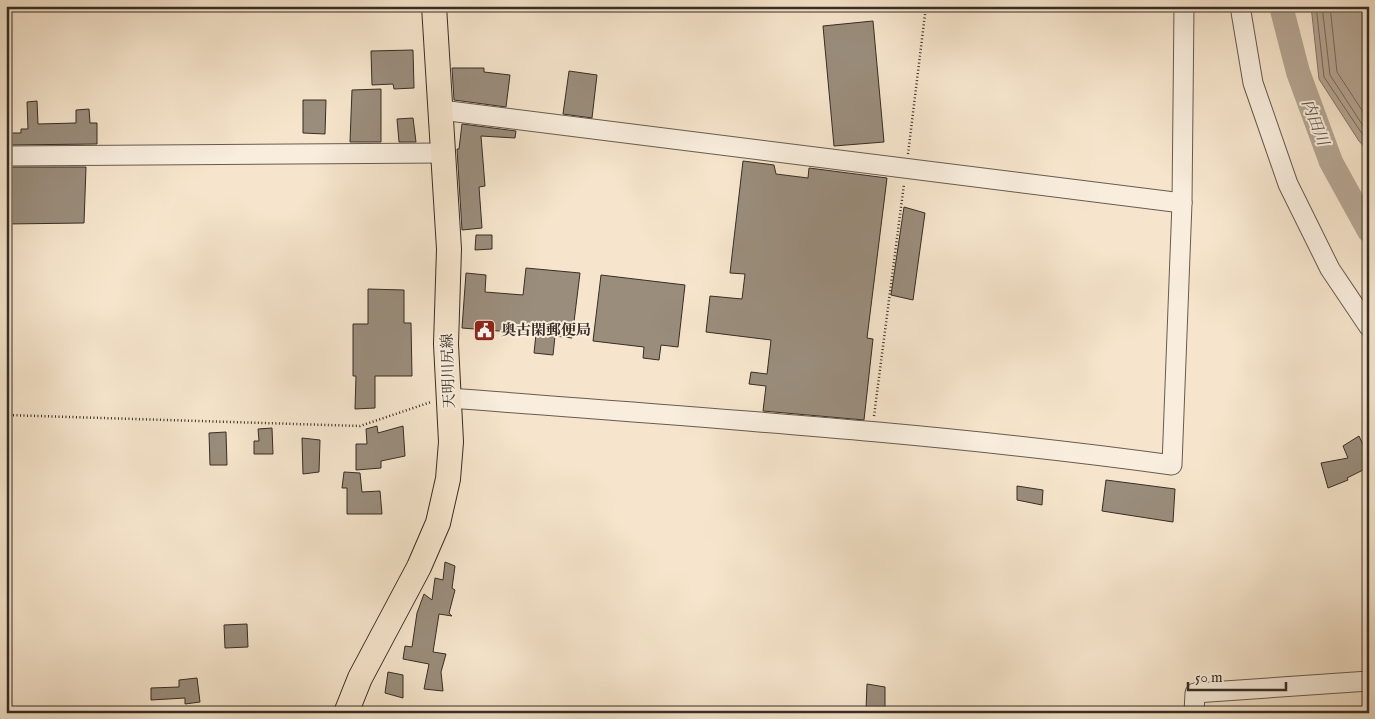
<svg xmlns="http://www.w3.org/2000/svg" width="1375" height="719" font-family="'IM FELL English','Noto Serif JP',serif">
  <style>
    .water { fill: #b5a693; stroke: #837667 }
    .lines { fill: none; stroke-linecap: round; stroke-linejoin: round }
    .shore { stroke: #766a5c; stroke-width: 1 }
    .river { stroke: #b5a693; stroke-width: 24 }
    .building { fill: #9a8d7c; stroke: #372d25 }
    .minor-casing { stroke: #675b4f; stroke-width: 21 }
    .major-casing { stroke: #372d25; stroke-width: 26 }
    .path { stroke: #372d25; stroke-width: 2.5; stroke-dasharray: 1 2.5; stroke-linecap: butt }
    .minor { stroke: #f9eede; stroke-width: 19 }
    .major { stroke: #f6e5cc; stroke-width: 24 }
    .labels { text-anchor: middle; stroke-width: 4; stroke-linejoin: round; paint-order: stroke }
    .poi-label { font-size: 15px; font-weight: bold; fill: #372d25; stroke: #f9eede; text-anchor: start }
    .street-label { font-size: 15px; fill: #372d25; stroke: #f9eede }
    .water-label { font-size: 16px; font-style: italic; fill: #5d5146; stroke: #f9eede }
  </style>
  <rect width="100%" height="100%" fill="#f6e5cc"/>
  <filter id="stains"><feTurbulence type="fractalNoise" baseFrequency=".004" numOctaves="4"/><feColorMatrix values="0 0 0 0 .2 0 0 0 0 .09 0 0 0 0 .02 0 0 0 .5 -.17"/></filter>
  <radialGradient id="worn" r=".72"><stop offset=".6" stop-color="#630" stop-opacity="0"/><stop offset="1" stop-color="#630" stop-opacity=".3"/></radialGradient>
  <path class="water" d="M1311,6h58v146l-10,-11 -40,-62z"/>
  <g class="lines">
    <g class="shore">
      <path d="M1316,6l8,71 45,67"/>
      <path d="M1322,6l8,69 39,60"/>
      <path d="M1330,6l7,66 32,49"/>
    </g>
    <path class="river" d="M1281,6l17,66 33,90 38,69"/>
  </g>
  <g class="building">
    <path d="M873,21l11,121 -50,4 -11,-120z"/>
    <path d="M413,50l1,38 -20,1 -1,-5 -21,1 -1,-34z"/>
    <path d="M452,68h32v4l26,3 -4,32 -52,-7z"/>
    <path d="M569,71l28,4 -5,43 -29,-4z"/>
    <path d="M381,89v53h-31l2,-52z"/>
    <path d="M303,100h23l-1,34 -22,-1z"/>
    <path d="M37,101l1,23 38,-1v-13l13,-1 1,14h7v21l-91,1v-12h15v-4h7l-1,-27z"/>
    <path d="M413,118l3,24h-17l-2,-23z"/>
    <path d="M462,124l54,7 -1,7 -34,-2 4,50 -6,1 3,41 -20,2 -5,-81h2z"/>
    <path d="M743,161l31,4 2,9 32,4 1,-10 78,10 -20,160 6,1 -9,81 -101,-9 3,-25 -17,-2 2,-12 16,2 4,-34 -65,-8 4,-36 32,3 3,-25 -15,-1z"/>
    <path d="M6,167h80l-2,56 -78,1z"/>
    <path d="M904,207l21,6 -12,87 -22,-5z"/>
    <path d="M476,235h16v14l-17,1z"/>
    <path d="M526,268l54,5 -8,65 -17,-2 -2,19 -19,-2 2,-19 -74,-6 4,-55 20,2 -1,17 38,3z"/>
    <path d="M601,275l84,10 -7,62 -17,-2 -2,15 -16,-2 1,-11 -51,-6z"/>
    <path d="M368,289l36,1v33h7l1,53h-37v32l-20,1 1,-33h-3v-52h15z"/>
    <path d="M377,426l1,7 25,-7 2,30 -24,5v7l-25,2v-26h11l-1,-15z"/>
    <path d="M272,428l1,26h-19v-13h5l-1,-12z"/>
    <path d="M226,432l1,33h-17l-1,-32z"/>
    <path d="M1359,436l10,22v9l-22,11 1,2 -20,8 -7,-25 27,-5 -5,-12z"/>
    <path d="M302,438l18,2 -1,32 -16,2z"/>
    <path d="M344,472l16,1 2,19 18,-1 2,23h-35v-26h-5z"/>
    <path d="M1106,480l69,9 -2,33 -71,-11z"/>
    <path d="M1017,486l26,4 -1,15 -25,-5z"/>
    <path d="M445,562l10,4 -3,22 3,2 -6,23 3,3 -13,-2 -6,38 13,2 -5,18 2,19 -19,-2 5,-25 -26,-5 2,-13 7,1 5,-34 7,-19 8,6 3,-22 8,2z"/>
    <path d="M247,624l1,23 -23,1 -1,-23z"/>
    <path d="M388,672l15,3v23l-18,-5z"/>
    <path d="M197,678l3,24 -15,2v-6l-34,2v-12l28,-1v-7z"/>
    <path d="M867,684l18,3v23h-19z"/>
  </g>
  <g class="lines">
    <defs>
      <g id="minor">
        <path d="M1240,6l13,77 35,101 42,85 39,58"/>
        <path d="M441,110l741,93"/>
        <path d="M6,156l437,-3"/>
        <path d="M450,398c241,19 483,34 722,67l10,-262 2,-197"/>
        <path d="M1194,713l1,-20 174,-12"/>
      </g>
      <path id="major" d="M346,713l14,-35 59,-111 19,-44 10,-44 3,-37 -5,-98 3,-95 -15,-243"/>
    </defs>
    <use href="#minor" class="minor-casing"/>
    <use href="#major" class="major-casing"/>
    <g class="path">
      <path d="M908,154l18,-148"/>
      <path d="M6,415l354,11 71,-24"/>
      <path d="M874,416l30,-232"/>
    </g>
    <use href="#minor" class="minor"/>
    <use href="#major" class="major"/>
  </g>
  <defs>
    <symbol id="civic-square" viewBox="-11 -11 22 22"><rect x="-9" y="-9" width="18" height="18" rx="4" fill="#8f2418" stroke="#f9eede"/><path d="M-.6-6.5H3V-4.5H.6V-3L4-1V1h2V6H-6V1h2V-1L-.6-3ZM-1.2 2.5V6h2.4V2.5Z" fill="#fff"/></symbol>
  </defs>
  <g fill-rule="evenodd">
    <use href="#civic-square" x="472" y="318" width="25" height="25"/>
  </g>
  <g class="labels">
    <g class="poi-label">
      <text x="501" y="335">奥古閑郵便局</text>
    </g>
    <g class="street-label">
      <text transform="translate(448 371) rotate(-92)" y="5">天明川尻線</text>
    </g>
    <g class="water-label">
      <text transform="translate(1316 122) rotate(69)" y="6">内田川</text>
    </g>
  </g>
  <rect width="1375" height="719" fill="none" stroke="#f6e5cc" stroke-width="25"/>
  <rect x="8" y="8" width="1360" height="704" fill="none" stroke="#372d25" stroke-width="2.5"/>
  <rect x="12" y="12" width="1350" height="694" fill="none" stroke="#372d25"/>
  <path d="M1188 682v8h98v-8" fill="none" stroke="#372d25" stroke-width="2.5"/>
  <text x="1195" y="682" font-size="15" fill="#372d25" stroke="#f9eede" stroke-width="4" paint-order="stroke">50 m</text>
  <rect width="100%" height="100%" filter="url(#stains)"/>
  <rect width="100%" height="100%" fill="url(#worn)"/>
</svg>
